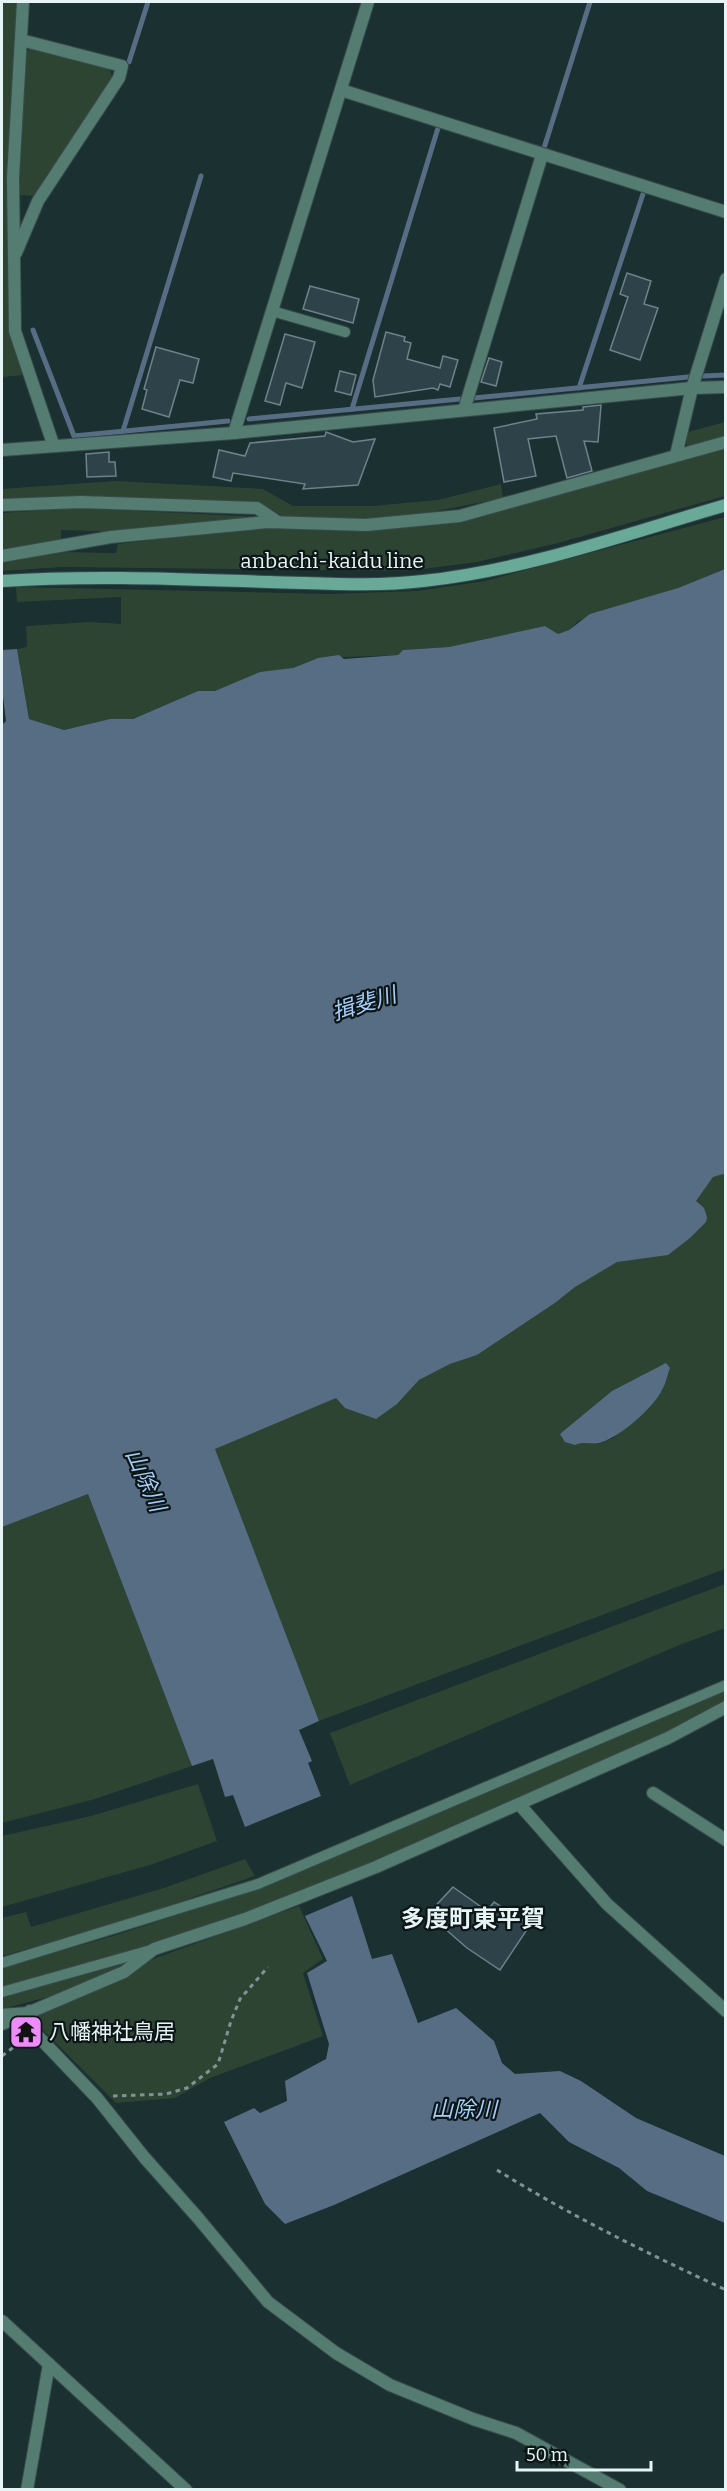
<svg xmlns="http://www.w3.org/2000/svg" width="727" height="2491" font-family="Bitter,'Noto Sans JP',serif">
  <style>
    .green { fill: #2e4433; fill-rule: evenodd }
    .water { fill: #576d84 }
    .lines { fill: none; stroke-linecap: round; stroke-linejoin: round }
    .stream { stroke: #576d84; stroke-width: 5 }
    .building { fill: #2e424a; stroke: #6d828b; stroke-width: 1.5 }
    .service-casing { stroke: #374b4c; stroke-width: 12 }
    .minor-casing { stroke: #374b4c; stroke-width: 14 }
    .secondary-casing { stroke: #374b4c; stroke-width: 14 }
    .path { stroke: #819394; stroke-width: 3; stroke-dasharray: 4.5 4.5; stroke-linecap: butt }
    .service { stroke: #547c71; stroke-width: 10 }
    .minor { stroke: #547c71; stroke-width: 12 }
    .secondary { stroke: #68a998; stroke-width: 12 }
    .labels { text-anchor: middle; stroke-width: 4.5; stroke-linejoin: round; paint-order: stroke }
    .street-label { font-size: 21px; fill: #e7f4f5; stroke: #0c1617 }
    .poi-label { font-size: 21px; fill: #e7f4f5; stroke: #0c1617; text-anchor: start }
    .water-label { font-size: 22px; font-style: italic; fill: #a5cefa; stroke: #0c1617 }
    .quarter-label { font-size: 24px; font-weight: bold; fill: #e7f4f5; stroke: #0c1617 }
  </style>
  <rect width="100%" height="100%" fill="#1a3031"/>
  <g class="green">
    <path d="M2,2h16l-10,187 1,116 1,25 14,45 -22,2z"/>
    <path d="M32,47l78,22 2,8 -77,119 -16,-1 6,-143z"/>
    <path d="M725,422v15l-36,10 -3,-4 2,-11z"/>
    <path d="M725,449v47l-167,47 -81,19 -70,9 -345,-4 -60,4v-8l55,-11 59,1 2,-9 144,-17 194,-7 35,-6z"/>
    <path d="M116,481l147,8 30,17h80l65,-6 63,-16 2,14 -82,16 -52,5 -85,-2 -21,-13 -178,-7 -83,4v-12z"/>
    <path d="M76,508l183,9 -132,15 -66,-2v10l-59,10v-37z"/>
    <path d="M725,517v52l-47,19 -100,33 -9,9 -11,4 -13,-8 -96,21 -46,3 -5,5 -80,3 -25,10 -56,15 -22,8h-17l-65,28h-23l-46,11 -35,-11 -12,-70 10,-2 -1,-21 63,-4 32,2v-27l-104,5 -1,-15 313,7 88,-3 68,-10z"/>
    <path d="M726,1172l-1,397 -406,152 -105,-272 122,-52 9,11 52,-4 22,-24 31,-16 27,-9 78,-52 20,-16 105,-105zM666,1364l-3,25 -27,31 -23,18 -15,6 -17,-2 3,-27 28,-24z"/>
    <path d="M88,1494l104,272 -97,33 -93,24v-296z"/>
    <path d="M725,1584v44l-43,16 -332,141 -20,-52z"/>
    <path d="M725,1691v10l-51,30 -299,130 -113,45 -152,52 -108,30v-20l111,-32 145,-47z"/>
    <path d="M198,1784l19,57 -64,23 -151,43v-71l89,-20z"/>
    <path d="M245,1859l10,17 -143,49 -110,31v-38l24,-6 5,15 133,-39z"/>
    <path d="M299,1906l24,53 -20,14 20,63 -113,42 -35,20 -59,5 -80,-80 1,-7 72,-41z"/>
    <path d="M131,1962l-72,32 -57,15v-12z"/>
  </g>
  <g class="water">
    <path d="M725,569v607l-2,-2 -10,3 -17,24 8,7 3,9 -1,5 -16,16 -22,17 -51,7 -42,25 -20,16 -78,52 -27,9 -31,16 -22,24 -21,15 -31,-11 -9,-10 -121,51 104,272 -20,9 13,31 -4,2 13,33 -76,31 -12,-32 -8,2 -12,-38 -21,7 -104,-272 -86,33v-802l4,-4 -4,-33v-38l15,-1 12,70 35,11 46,-11h23l65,-28h17l45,-19 33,-4 25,-10 21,-3 5,4 54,-4 5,-5 46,-3 96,-21 13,8 11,-4 21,-16 88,-26z"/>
    <path d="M666,1363l4,5c-3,7 -4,16 -8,22 -9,18 -41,46 -60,52 -9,4 -17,-2 -27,3l-10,-3 -5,-8 52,-43z"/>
    <path d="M352,1896l20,63 20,-5 26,69 38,-15 38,33 8,22 13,11 45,-3 21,10 55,37 89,38v67l-78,-32 -28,-23 -50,-26 -29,-29 -206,92 -49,19 -20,-20 -41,-82 30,-14 6,5 27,-12 -2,-20 41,-22 3,-15 -22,-71 20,-12 -22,-45z"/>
  </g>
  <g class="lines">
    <g class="stream">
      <path d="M129,62l19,-60"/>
      <path d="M544,148l46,-146"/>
      <path d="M33,330l41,106 154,-15"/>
      <path d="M703,376l23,-1"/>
      <path d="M579,388l64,-194"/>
      <path d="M474,398l214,-21"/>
      <path d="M352,409l86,-281"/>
      <path d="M249,419l211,-20"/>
      <path d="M123,431l78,-255"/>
    </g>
  </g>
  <g class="building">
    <path d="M627,273l24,8 -7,23 14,4 -18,52 -30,-10 18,-53 -8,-3z"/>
    <path d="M310,286l49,13 -6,24 -50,-14z"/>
    <path d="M386,332l19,5 -1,4 7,2 -4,16 33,9 3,-12 15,4 -8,27 -10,-3 -2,6 -5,-2 -58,9 -2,-17z"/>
    <path d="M285,334l30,8 -13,46 -16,-5 -6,22 -15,-4z"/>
    <path d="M156,347l43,12 -6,24 -13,-3 -11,37 -27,-8 5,-19 -3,-1z"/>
    <path d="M489,358l13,4 -6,24 -15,-4z"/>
    <path d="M340,371l16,4 -5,20 -16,-4z"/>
    <path d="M601,405l-3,37 -14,-1 8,30 -25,7 -11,-42 -28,3 8,37 -32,6 -10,-54 43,-9 -1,-5 47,-4v-3z"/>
    <path d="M326,432l27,10 22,-3 -17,46 -55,4 2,-5 -72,-11 -2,8 -18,-4 6,-27 26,6 5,-13 75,-7z"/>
    <path d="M109,452v10h6l1,14 -29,1 -1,-23z"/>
    <path d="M453,1887l34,24 7,-9 36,23 -30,45 -33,-22 -39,-34z"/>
  </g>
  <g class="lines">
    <defs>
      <g id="service">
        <path d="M272,311l73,21"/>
        <path d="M2,1963l256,-79 468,-199"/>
        <path d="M2,1992l149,-42"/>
        <path d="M2,2014l25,-2"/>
      </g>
      <g id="minor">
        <path d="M23,2l-10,176 2,153 38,113"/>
        <path d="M341,90l385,122"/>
        <path d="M16,253l22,-52 81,-123 3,-12 -101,-26"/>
        <path d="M464,410l78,-255"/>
        <path d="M234,433l134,-431"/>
        <path d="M2,450l232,-17 458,-45 34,-1"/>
        <path d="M676,455l16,-67 34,-109"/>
        <path d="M2,505l79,-3 176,6 21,14"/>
        <path d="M2,556l109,-19 157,-15 98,3 94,-9 266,-74"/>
        <path d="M653,1793l73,47"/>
        <path d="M519,1804l88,100 119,107"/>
        <path d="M30,2011l4,21 63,66 47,59 54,61 70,84 68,51 54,32 83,34 43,14 104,57"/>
        <path d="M2,2024l122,-52 30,-23 91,-30 131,-52 292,-129 58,-31"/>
        <path d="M2,2321l184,169"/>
        <path d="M27,2490l22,-126"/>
      </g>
      <path id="secondary" d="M2,581c89,-6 177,-2 267,1 51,1 103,5 154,-1 103,-11 203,-47 303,-76"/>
    </defs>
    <use href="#service" class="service-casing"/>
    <use href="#minor" class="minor-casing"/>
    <use href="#secondary" class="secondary-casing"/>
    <g class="path">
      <path d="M2,2056l21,-16"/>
      <path d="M113,2096l53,-2 21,-6 31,-24 13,-43 9,-22 28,-32"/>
      <path d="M497,2170c74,46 150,83 229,120"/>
    </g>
    <use href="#service" class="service"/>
    <use href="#minor" class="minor"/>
    <use href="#secondary" class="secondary"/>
  </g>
  <defs>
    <symbol id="temple-square" viewBox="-11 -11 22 22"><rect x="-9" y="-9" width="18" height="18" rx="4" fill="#ed8cf9" stroke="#0c1617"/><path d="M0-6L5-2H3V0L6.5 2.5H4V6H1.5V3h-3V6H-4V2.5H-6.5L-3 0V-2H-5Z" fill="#111"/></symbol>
  </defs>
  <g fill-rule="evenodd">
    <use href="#temple-square" x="7" y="2013" width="38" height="38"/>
  </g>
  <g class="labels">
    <g class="street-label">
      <text x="332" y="568">anbachi-kaidu line</text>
    </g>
    <g class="poi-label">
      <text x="49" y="2039">八幡神社鳥居</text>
    </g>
    <g class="water-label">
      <text transform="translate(364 1003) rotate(-17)" y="8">揖斐川</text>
      <text transform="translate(146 1480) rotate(66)" y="8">山除川</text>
      <text x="464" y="2117">山除川</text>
    </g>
    <g class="quarter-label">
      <text x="473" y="1927">多度町東平賀</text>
    </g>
  </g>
  <rect width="727" height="2491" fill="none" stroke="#e7f4f5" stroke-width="6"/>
  <path d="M517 2461v9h134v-9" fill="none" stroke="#e7f4f5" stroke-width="3"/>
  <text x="526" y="2461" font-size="18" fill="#e7f4f5" stroke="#0c1617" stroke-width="4.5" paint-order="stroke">50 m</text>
</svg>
